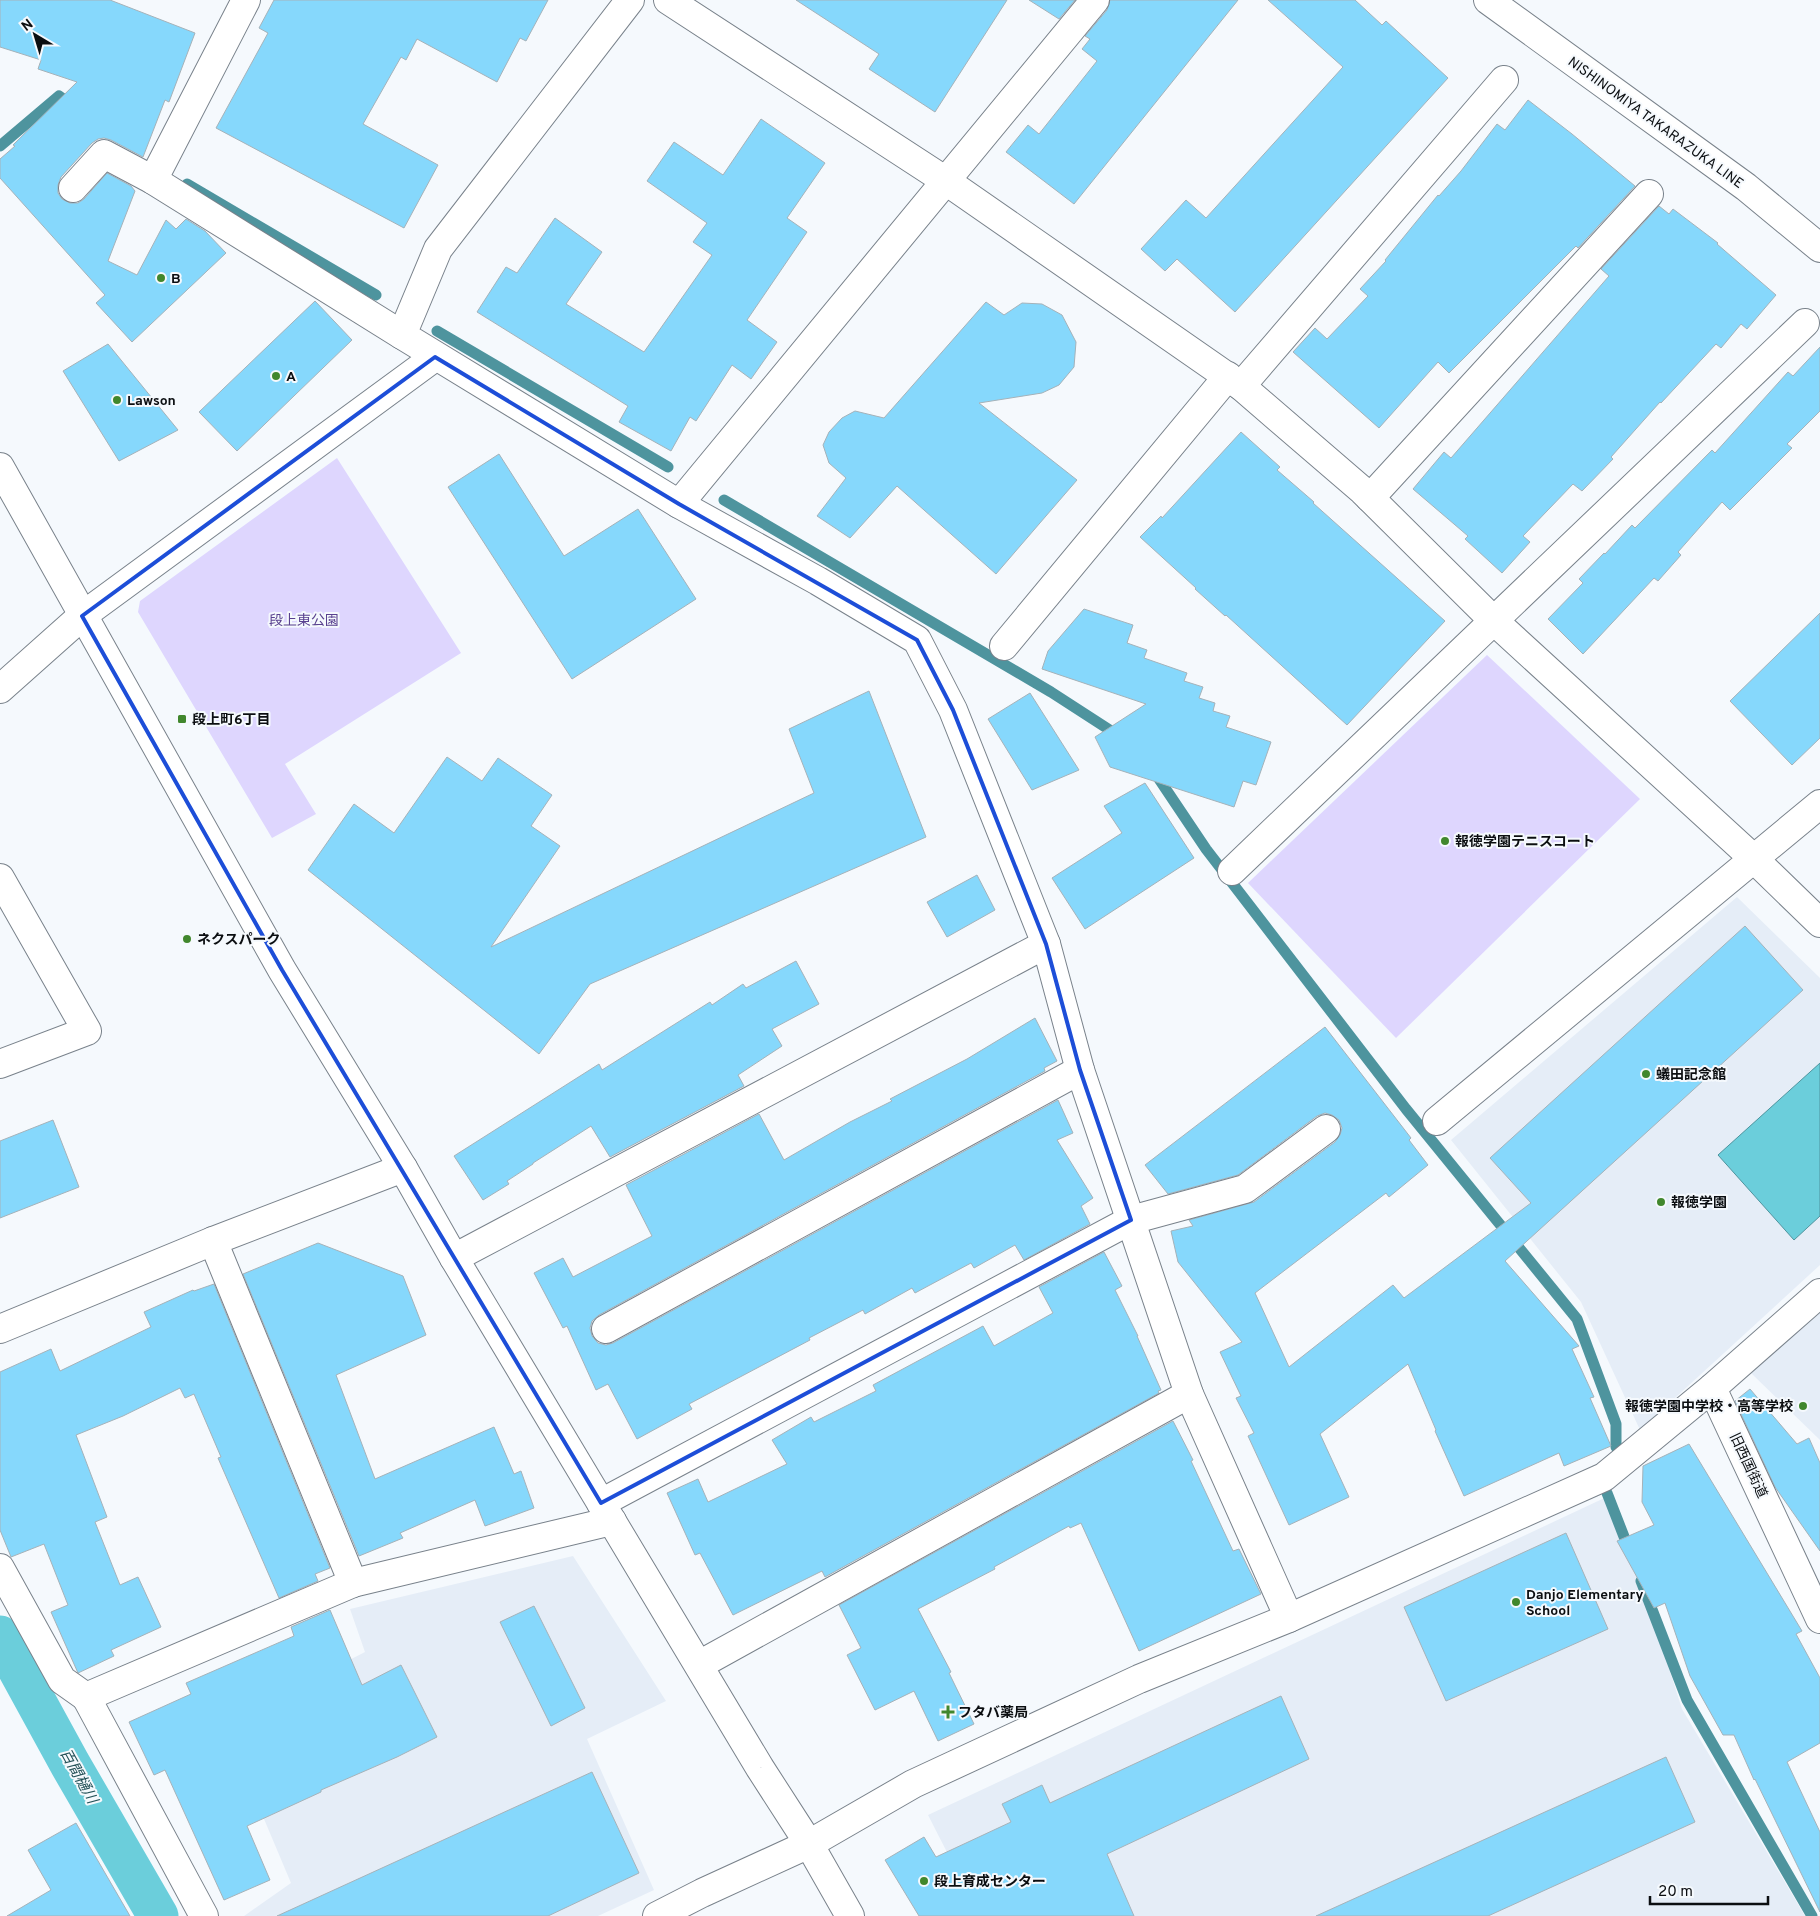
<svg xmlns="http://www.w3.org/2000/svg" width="1820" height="1916" font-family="Overpass,'Noto Sans JP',sans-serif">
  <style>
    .built { fill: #e5edf7 }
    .green { fill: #ded6fe }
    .water { fill: #6bcedb; stroke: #4e949e }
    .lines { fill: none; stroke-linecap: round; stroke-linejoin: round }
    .stream { stroke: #4e949e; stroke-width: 11 }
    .canal { stroke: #6bcedb; stroke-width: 41 }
    .building { fill: #86d8fc; stroke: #a5b2b9 }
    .minor-casing { stroke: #79828b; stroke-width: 30 }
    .major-casing { stroke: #79828b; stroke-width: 30 }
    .minor { stroke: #fff; stroke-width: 28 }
    .major { stroke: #fff; stroke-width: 28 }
    .marked { fill: none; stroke: #1d4ed8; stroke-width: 4; stroke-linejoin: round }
    .poi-dot { fill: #41872d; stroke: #f5f9fd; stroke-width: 2 }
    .labels { text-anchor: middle; stroke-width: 4; stroke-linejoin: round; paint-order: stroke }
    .street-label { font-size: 14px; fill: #0b0e11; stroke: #f5f9fd }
    .poi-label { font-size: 14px; font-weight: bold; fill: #0b0e11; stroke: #f5f9fd; text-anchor: start }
    .park-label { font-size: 14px; fill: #59418f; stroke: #f5f9fd }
    .water-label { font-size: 15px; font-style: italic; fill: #265359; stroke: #f5f9fd }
  </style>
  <rect width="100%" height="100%" fill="#f5f9fd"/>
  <g class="built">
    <path d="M1737,897l83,81v287l-180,165 -59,-128 -130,-162z"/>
    <path d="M1820,1310v130l-69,-67z"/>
    <path d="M1613,1494l69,215 123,207h-838l10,-5 -49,-96z"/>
    <path d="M573,1556l93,145 -79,38 67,151 -56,26h-354l47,-33 -67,-159 141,-72 -15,-43z"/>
  </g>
  <g class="green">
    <path d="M337,458l124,195 -176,111 31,50 -44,24 -134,-226 2,-11z"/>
    <path d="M1487,655l153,144 -244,239 -148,-155z"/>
  </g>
  <path class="water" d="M1820,1063v153l-26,24 -76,-85z"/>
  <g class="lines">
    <g class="stream">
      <path d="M0,146l59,-50 15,11"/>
      <path d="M187,184l189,111"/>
      <path d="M437,331l231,136"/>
      <path d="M724,500l327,192 68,44"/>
      <path d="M1155,773l51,76 200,260 171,210 39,105v23"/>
      <path d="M1607,1493l23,59"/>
      <path d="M1641,1581l46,119 125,216"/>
    </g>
    <path class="canal" d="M0,1636l70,128 88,152"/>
  </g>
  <g class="building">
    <path d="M0,0h110l85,33 -26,69 -4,-2 -22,57 -32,-17 -7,-2 -6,1 -6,4 -31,34 -3,8v8l4,6 8,4h8l6,-4 23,-26 24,13 4,5 -27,70 29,14 29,-55 10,9 10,-10 19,12 21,22 -94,89 -36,-39 9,-8 -105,-117v-19l15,-13 -2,-1 64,-63 -39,-13 3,-9 -41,-13z"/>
    <path d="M274,0h274l-22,41 -6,-3 -23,44 -80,-43 -11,21 -5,-3 -38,67 75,41 -34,63 -188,-100 52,-95 -9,-5z"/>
    <path d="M796,0h211l-72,112 -66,-43 10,-15z"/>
    <path d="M1029,0h46l-16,19z"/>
    <path d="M1110,0h128l-164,204 -68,-52 22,-27 11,9 58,-73 -15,-12 8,-10 -5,-3 22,-26z"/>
    <path d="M1268,0h87l27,25 4,-4 62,57 -213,234 -58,-53 -12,12 -24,-22 45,-49 20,18 137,-151z"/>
    <path d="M1528,100l44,34 63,52 -57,62 -2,-2 -127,127 -11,-11 -59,66 -86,-76 22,-24 12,11 41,-43 -8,-7 26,-28 -1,-1 53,-65 1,1 22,-25 36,-47 8,6z"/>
    <path d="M761,119l64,44 -38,55 20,14 -60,88 30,22 -26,37 -19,-14 -36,56 -6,-4 -19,34 -52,-29 9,-16 -151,-94 29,-45 11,6 38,-55 47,34 -36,52 78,48 68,-97 -19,-13 14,-19 -60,-42 27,-39 49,33z"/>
    <path d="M1659,206l10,8 4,-5 45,34 -1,1 59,51 -29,34 -6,-5 -20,24 -5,-4 -55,59 -1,-1 -49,55 2,2 -31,32 -9,-7 -50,52 7,6 -28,31 -37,-34 3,-3 -55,-47 31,-37 7,6 158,-182 -8,-7z"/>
    <path d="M315,301l37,39 -115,111 -38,-39z"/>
    <path d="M986,302l18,13 18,-12 20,1 20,11 14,27 -2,25 -15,18 -17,8 -63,10 98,77 -81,94 -99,-88 -47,52 -33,-22 29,-38 -17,-15 -6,-18 6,-13 13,-14 13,-7 29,7z"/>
    <path d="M108,344l70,86 -59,31 -56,-90z"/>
    <path d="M1820,347v64l-33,33 5,4 -62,62 -8,-8 -44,50 3,3 -23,26 -4,-3 -71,76 -35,-35 35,-36 -4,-4 25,-26 1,1 27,-29 3,3 77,-78 3,3 73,-81 5,4z"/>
    <path d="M1241,432l39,35 -3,3 37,32 -1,1 132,118 -98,104 -121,-110 -1,1 -30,-27 1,-1 -56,-51 21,-21 1,2z"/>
    <path d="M499,454l65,102 74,-47 58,90 -124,80 -124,-192z"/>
    <path d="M1084,609l49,16 -6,18 20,7 -3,8 43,15 -3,8 19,6 -4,11 16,5 -2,8 17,5 -4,11 45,15 -15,43 -13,-4 -9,26 -124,-40 -15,-30 51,-33 -104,-35 6,-18z"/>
    <path d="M1820,613v125l-28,27 -62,-64z"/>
    <path d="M869,691l57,146 -336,147 -51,70 -231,-184 46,-66 40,29 53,-76 35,24 16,-23 54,37 -21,31 29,20 -69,101 323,-154 -25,-64z"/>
    <path d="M1030,693l49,77 -47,20 -44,-71z"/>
    <path d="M1145,783l49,75 -109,71 -33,-51 70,-45 -18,-27z"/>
    <path d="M977,875l18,35 -48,27 -20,-35z"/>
    <path d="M1745,926l58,64 -298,271 74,85 -7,3 22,48 -4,1 21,48 -47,20 -5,-13 -95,43 -29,-65 1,-1 -28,-66 -88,70 29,63 -60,28 -41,-89 6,-3 -18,-35 5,-2 -21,-44 22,-10 -64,-80 -7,-31 22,-5 -4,-6 65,-18 81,-60 5,-7 2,-7 -3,-8 -7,-5 -7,-2 -8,3 -79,59 -70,19 -23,-29 180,-138 86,111 -2,2 19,25 -39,32 -3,-4 -131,100 34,74 104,-82 11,13 127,-95 -41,-45z"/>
    <path d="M796,961l23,43 -47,25 10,17 -44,29 6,11 -134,71 -19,-31 -58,37v1l-26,17 2,3 -26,16 -29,-44 145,-92 3,6 108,-68 2,3 31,-21 3,4z"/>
    <path d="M1035,1018l22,43 -13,7 1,3 -446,244 -7,6 -2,7 2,8 6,7 8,2 7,-2 445,-243 15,33 -16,7 36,58 -12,8 9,18 -66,36 -9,-15 -41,23 -3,-5 -56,30 -3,-5 -47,26 -2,-4 -54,28 1,2 -121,64 3,5 -55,30 -29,-55 -12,6 -29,-64 -4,2 -29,-55 29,-15 10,19 79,-41 -26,-51 133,-71 25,46 66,-38 42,-21 -2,-2 77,-40z"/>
    <path d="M53,1120l26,67 -79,31v-77z"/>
    <path d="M318,1243l85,33 23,59 -90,40 39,104 119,-52 20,47 7,-3 13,37 -49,18 -10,-26 -75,33 3,5 -44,18 -116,-282z"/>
    <path d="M1104,1252l18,34 -7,4 23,46h-1l24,54 -3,1 1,2 -334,184 -3,-6 -89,44 -33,-62 -5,2 -28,-62 31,-14 10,23 79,-38 -15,-24 39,-23 3,5 62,-31 -3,-6 110,-59 11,20 59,-33 -14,-26z"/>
    <path d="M214,1284l116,284 -15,6 3,7 -39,17 -61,-140 3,-1 -27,-63 -9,4 -5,-10 -57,28 -47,19 31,82 -12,5 25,63 18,-8 23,50 -50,23 3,6 -36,17 -27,-61 17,-7 -24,-61 -33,13 -11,-27v-158l51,-23 9,22 91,-44 -7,-15 49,-22 1,1z"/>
    <path d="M1750,1389l47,55 12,-6 11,25v88l-45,-64 -40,-86z"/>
    <path d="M1173,1421l20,39 -2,1 42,90 6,-2 22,45 -122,57 -58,-128 -11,5 -1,-2 -75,41 1,2 -77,40 33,63 -2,1 25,51 -36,17 -24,-50 -39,19 -28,-55 14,-7 -22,-43z"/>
    <path d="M1689,1444l113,187 -6,3 24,44v65l-33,19 33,70v80l-65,-133 -1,1 -20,-45h-11l-33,-59 -25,-73 -11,5 -37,-67 37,-16 -12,-23 1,-36z"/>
    <path d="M1566,1533l42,96 -162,72 -42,-94z"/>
    <path d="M534,1606l51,102 -34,18 -51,-104z"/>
    <path d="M330,1610l32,75 39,-20 36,72 -40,20 -76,33v2l-74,34 23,54 -46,20 -59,-130 -11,5 -25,-53 62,-28 -5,-11 108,-47 -3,-9z"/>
    <path d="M1281,1696l28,63 -202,95 27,62h-215l-34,-56 39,-23 12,20 75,-35 -9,-18 40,-19 8,18z"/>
    <path d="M1666,1757l29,65 -207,94h-172z"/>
    <path d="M592,1772l47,101 -91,43h-271z"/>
    <path d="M76,1823l54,93h-123l44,-26 -23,-40z"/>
  </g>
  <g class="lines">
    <defs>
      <g id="minor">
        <path d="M630,0l-192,249 -36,86 277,169 139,77 99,59 36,70 93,234 34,126 109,324 100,224"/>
        <path d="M668,0l278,181 295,205 122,105 130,129 260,238 67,65"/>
        <path d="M153,180l93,-180"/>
        <path d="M73,188l31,-34 49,26 249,155"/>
        <path d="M1241,386l263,-306"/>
        <path d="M0,467l282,503 121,198 51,90 306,510 49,76 41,72"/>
        <path d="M1370,498l279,-304"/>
        <path d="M679,504l416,-504"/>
        <path d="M1004,646l224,-270"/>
        <path d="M0,689l82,-73 353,-259"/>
        <path d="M1232,871l573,-548"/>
        <path d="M0,878l87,153 -87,33"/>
        <path d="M1437,1121l383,-317"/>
        <path d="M213,1241l140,342"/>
        <path d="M454,1258l592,-314"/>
        <path d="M1820,1293l-108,95 108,231"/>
        <path d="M0,1329l213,-88 190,-73"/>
        <path d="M606,1329l474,-259"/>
        <path d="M601,1503l530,-283 114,-31 81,-60"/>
        <path d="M0,1568l62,112 24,17"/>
        <path d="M699,1665l490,-271"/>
        <path d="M204,1916l-118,-219 267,-114 259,-62"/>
        <path d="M657,1916l45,-23 107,-49 104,-60 226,-105 150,-61 315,-141 108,-89"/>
      </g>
      <path id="major" d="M1488,0l258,187 74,61"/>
    </defs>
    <use href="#minor" class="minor-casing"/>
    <use href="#major" class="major-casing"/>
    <use href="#minor" class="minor"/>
    <use href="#major" class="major"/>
  </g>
  <path class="marked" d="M435,357l244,147 238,136 36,70 93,234 34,126 51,150 -530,283 -319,-533 -200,-354z"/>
  <g class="poi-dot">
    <circle cx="161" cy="278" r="5"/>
    <circle cx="276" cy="376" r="5"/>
    <circle cx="117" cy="400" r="5"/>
    <rect x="177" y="714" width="10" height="10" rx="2.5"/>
    <circle cx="1445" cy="841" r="5"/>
    <circle cx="187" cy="939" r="5"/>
    <circle cx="1646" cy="1074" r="5"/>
    <circle cx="1661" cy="1202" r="5"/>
    <circle cx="1803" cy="1406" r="5"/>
    <circle cx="1516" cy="1602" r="5"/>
    <path d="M945.5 1704.5h5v5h5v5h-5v5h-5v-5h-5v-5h5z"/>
    <circle cx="924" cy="1881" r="5"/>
  </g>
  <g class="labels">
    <g class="street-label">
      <text transform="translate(1656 122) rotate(36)" y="5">NISHINOMIYA TAKARAZUKA LINE</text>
      <text transform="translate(1749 1465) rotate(65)" y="5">旧西国街道</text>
    </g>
    <g class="poi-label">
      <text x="171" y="283">B</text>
      <text x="286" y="381">A</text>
      <text x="127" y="405">Lawson</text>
      <text x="192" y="724">段上町6丁目</text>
      <text x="1455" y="846">報徳学園テニスコート</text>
      <text x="197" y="944">ネクスパーク</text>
      <text x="1656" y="1079">蟻田記念館</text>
      <text x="1671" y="1207">報徳学園</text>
      <text x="1793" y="1411" text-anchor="end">報徳学園中学校・高等学校</text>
      <text x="1526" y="1599">Danjo Elementary<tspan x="1526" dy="16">School</tspan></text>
      <text x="958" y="1717">フタバ薬局</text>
      <text x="934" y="1886">段上育成センター</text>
    </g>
    <g class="park-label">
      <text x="304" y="625">段上東公園</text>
    </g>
    <g class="water-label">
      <text transform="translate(79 1776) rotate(61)" y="5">百間樋川</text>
    </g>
  </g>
  <g transform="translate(35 35) rotate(322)" stroke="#f5f9fd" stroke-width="4" paint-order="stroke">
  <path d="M0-4L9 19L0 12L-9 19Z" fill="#0b0e11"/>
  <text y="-8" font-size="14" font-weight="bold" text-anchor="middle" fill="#0b0e11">N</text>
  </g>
  <path d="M1650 1896v8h118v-8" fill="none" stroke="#0b0e11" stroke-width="2.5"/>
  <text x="1658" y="1896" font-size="15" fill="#0b0e11" stroke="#f5f9fd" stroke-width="4" paint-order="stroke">20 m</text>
</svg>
